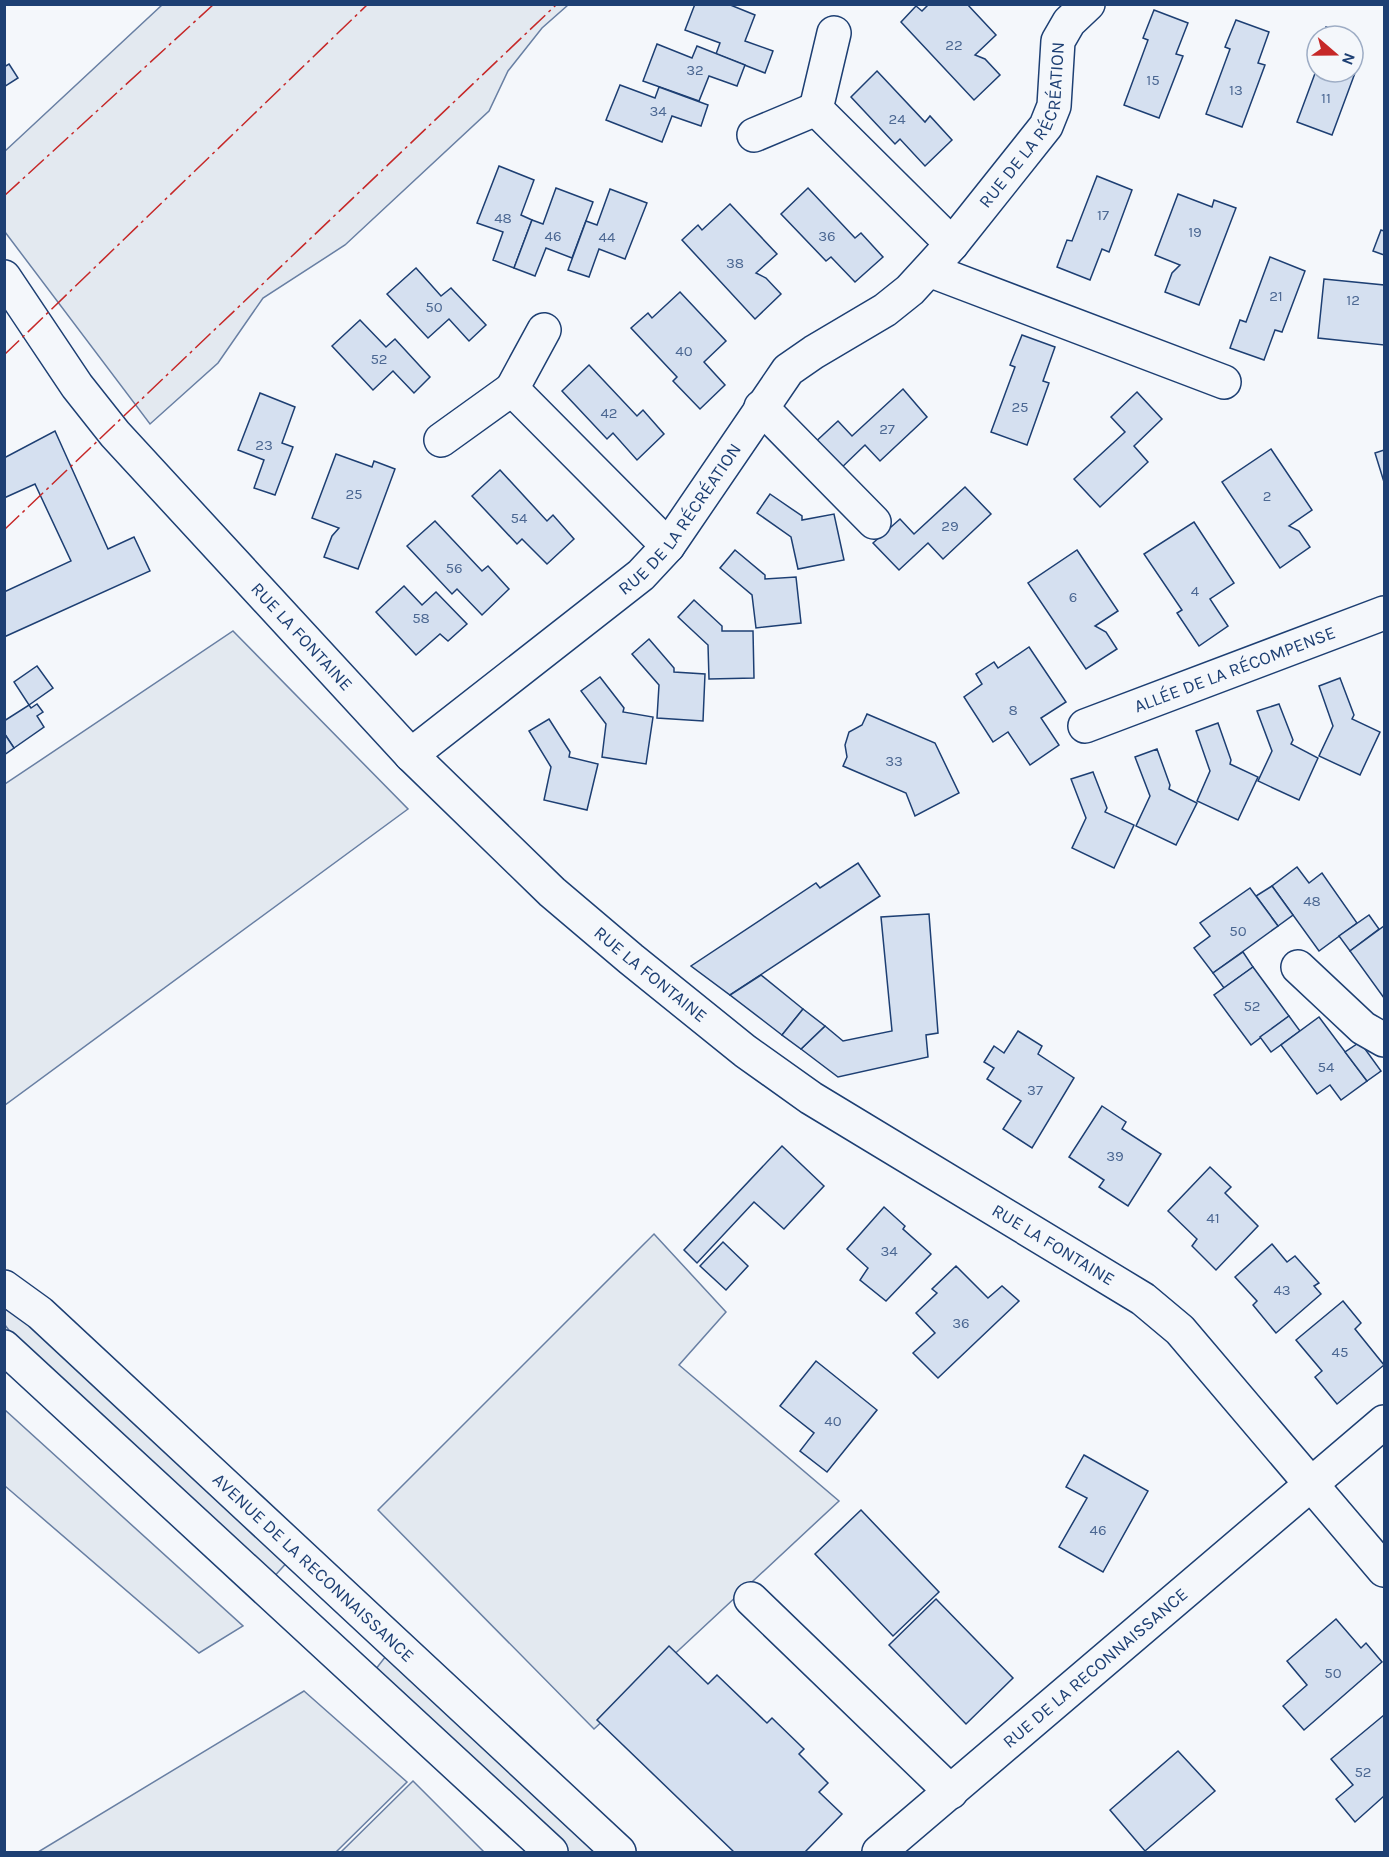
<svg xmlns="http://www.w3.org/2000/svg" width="1389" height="1857" font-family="Karla,sans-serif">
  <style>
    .green { fill: #e3e9f0; stroke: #687fa3; stroke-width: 1.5 }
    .building { fill: #d5e0f0; stroke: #1d3f73; stroke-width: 1.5 }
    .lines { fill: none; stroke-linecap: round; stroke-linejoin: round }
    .minor-casing { stroke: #1d3f73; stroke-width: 36 }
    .minor { stroke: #f4f7fb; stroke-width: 33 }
    .power { stroke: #c62828; stroke-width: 1.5; stroke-dasharray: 21 4.5 3 4.5; stroke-linecap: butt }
    .labels { text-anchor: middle; stroke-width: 4.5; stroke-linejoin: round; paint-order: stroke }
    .number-label { font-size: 15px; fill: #4b6792 }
    .street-label { font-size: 18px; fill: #1d3f73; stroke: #f4f7fb }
  </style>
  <rect width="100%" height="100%" fill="#f4f7fb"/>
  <g class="green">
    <path d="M162,5h406l-26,23 -34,43 -19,40 -144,134 -82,53 -45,65 -68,61 -145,-192 -1,-80z"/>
    <path d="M233,631l175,178 -403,296v-321z"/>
    <path d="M654,1234l72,78 -47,53 160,136 -245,228 -216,-219z"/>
    <path d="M5,1301l286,257 -20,22 -247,-230 -19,-25z"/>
    <path d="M4,1410h1l238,216 -44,27 -194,-167z"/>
    <path d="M389,1652l213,200h-39l-191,-178z"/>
    <path d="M304,1691l103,91 -71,70h-298z"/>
    <path d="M413,1781l71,71h-143z"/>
  </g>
  <g class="building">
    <path d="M695,4h33l27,11 -10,26 28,10 -8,22 -49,-19 4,-11 -35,-13z"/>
    <path d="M929,4h38l29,31 -21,20 10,4 15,16 -26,25 -73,-78 15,-16 6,5z"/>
    <path d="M1154,10l34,13 -12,31 7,2 -24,62 -35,-13 24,-65 -5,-2z"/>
    <path d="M1236,20l33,12 -11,31 7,2 -23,62 -36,-13 24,-65 -5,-2z"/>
    <path d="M1326,27l23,9h-26z"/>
    <path d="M657,44l35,14 5,-12 48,19 -8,21 -28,-10 -10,25 -56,-20z"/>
    <path d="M9,64l9,14 -14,9v-20z"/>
    <path d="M1317,68v4l38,1 -23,62 -35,-13z"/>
    <path d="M877,71l48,51 5,-6 22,24 -27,26 -25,-27 -5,5 -44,-47z"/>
    <path d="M620,85l35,13 4,-11 49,18 -7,21 -29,-10 -10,26 -56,-22z"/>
    <path d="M499,166l35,14 -13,35 11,5 -18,48 -21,-8 10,-28 -26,-9z"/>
    <path d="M1097,176l35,14 -23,62 -7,-3 -12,31 -33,-13 10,-27 5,1z"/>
    <path d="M556,188l37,14 -21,56 -26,-10 -11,28 -21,-8 18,-48 11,4z"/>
    <path d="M808,188l47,50 6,-5 22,24 -28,25 -24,-25 -5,4 -45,-47z"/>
    <path d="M610,189l37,14 -22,56 -26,-10 -10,28 -21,-7 18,-49 11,4z"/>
    <path d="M1178,194l34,13 2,-7 22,8 -37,97 -34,-13 7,-19 8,-8 -25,-10z"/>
    <path d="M730,204l47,50 -21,19 10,5 15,16 -26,25 -73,-79 16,-15 4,5z"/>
    <path d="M1381,230l3,1v24l-11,-4z"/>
    <path d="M1270,257l35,14 -23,61 -7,-2 -11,30 -34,-12 10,-28 6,2z"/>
    <path d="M416,268l25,28 10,-8 35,37 -17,16 -20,-22 -21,19 -41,-44z"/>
    <path d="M1324,279l60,6v60l-66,-7z"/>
    <path d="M680,292l46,49 -22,21 21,23 -25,24 -27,-28 4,-4 -46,-49 17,-15 4,5z"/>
    <path d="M360,320l26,27 9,-8 35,38 -16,16 -21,-22 -20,19 -41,-44z"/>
    <path d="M1022,335l33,12 -12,34 6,2 -22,62 -36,-13 24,-65 -5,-2z"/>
    <path d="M589,365l48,51 6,-6 21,24 -27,26 -24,-27 -6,6 -45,-48z"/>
    <path d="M903,389l24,28 -47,44 -15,-16 -29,28 -25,-27 27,-25 14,15z"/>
    <path d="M1137,392l25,27 -28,27 14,16 -48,45 -26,-28 51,-47 -14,-15z"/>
    <path d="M260,393l35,14 -13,36 11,4 -18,48 -21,-7 10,-28 -26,-10z"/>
    <path d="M55,431l53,118 26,-12 16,34 -146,66v-45l67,-31 -36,-77 -31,14v-40z"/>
    <path d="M1271,449l41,61 -23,16 10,5 11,16 -30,21 -58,-86z"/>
    <path d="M1384,450v32l-9,-29z"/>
    <path d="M336,454l36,13 2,-6 21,8 -37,100 -34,-12 8,-21 7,-8 -27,-10z"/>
    <path d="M500,470l47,51 6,-6 21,24 -27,25 -25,-25 -5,5 -45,-48z"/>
    <path d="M965,487l26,27 -48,45 -15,-16 -29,27 -26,-27 27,-24 14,15z"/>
    <path d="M770,494l32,22v4l32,-6 10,46 -46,9 -7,-32 -34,-24z"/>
    <path d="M435,521l47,50 6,-5 21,23 -27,26 -25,-26 -5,5 -45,-48z"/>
    <path d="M1194,522l40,61 -24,16 18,27 -29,20 -22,-33 5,-3 -38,-56z"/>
    <path d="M735,550l30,25v4l31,-2 5,46 -45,5 -4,-33 -32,-27z"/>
    <path d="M1077,550l41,61 -23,15 11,6 11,17 -31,20 -58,-86z"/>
    <path d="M404,586l18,19 14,-13 31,32 -19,17 -8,-7 -24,21 -40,-43z"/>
    <path d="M694,600l28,26v5h31l1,47 -45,1 -1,-34 -30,-28z"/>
    <path d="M649,639l25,29v4l31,2 -2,47 -46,-3 2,-33 -27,-31z"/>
    <path d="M1029,647l37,55 -25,16 18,27 -29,20 -22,-33 -15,10 -29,-45 18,-13 -6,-10 18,-12 4,6z"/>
    <path d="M37,666l16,22 -24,17 -15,-23z"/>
    <path d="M600,677l24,31 -1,4 30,5 -7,47 -44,-7 4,-33 -25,-33z"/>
    <path d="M1340,678l14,37 -2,4 28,13 -20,43 -41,-19 14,-30 -14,-40z"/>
    <path d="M37,704l6,8 -6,4 7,11 -30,21 -10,-15v-12l25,-16 2,3z"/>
    <path d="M1279,704l14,36 -2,4 27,14 -19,42 -41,-19 14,-30 -15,-40z"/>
    <path d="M867,714l68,29 24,50 -44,23 -9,-23 -63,-27 4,-9 -2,-12 4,-13 13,-7z"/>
    <path d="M549,719l21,33 -1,5 29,7 -11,46 -43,-10 7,-33 -22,-36z"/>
    <path d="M1218,723l13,37 -1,4 28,13 -20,43 -41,-19 13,-30 -14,-40z"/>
    <path d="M4,733l10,15 -10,7z"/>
    <path d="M1157,749l13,36 -1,4 28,14 -21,42 -40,-19 14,-30 -15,-39z"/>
    <path d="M1093,772l14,36 -2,4 29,13 -20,43 -42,-20 14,-30 -15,-39z"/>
    <path d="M858,863l22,33 -150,99 -39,-29 125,-83 4,5z"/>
    <path d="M1297,867l12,16 13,-10 35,50 -38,28 -47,-65z"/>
    <path d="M1272,886l21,29 -15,11 -22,-30z"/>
    <path d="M1250,888l28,38 -65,47 -19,-25 16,-12 -10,-13z"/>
    <path d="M929,914l9,119 -12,2 2,22 -90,20 -37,-28 24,-23 18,15 49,-10 -11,-114z"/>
    <path d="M1369,915l10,14 -29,22 -11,-15z"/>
    <path d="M1384,926v72l-34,-47z"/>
    <path d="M1243,952l10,15 -29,21 -11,-15z"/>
    <path d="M1253,967l36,49 -38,29 -37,-50z"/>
    <path d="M761,975l42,34 -21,26 -52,-40z"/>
    <path d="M803,1009l22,17 -24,23 -19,-14z"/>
    <path d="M1289,1016l11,15 -29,21 -11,-15z"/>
    <path d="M1319,1017l48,64 -26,19 -11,-15 -13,9 -36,-49z"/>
    <path d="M1018,1031l24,15 -4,8 36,24 -42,70 -29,-19 18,-28 -34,-22 7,-11 -10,-6 10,-16 10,7z"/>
    <path d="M1360,1042l21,29 -14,10 -22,-29z"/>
    <path d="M1102,1106l24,16 -4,7 39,25 -33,52 -29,-19 5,-7 -35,-23z"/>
    <path d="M782,1146l42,40 -40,43 -30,-27 -57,61 -13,-13z"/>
    <path d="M1210,1167l21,20 -6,6 33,33 -42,44 -24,-24 5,-7 -29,-28z"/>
    <path d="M884,1207l21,19 -2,3 28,25 -45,47 -26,-21 8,-12 -21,-19z"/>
    <path d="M723,1242l25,24 -22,24 -26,-24z"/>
    <path d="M1272,1244l15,18 8,-6 24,27 -5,3 7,8 -45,39 -23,-28 4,-4 -22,-24z"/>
    <path d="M956,1266l32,32 14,-12 17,15 -81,77 -25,-25 22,-20 -19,-20 21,-20 -5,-4z"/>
    <path d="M1343,1301l18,22 -6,6 29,36 -47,39 -22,-27 7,-6 -26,-31z"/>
    <path d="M816,1361l61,49 -50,62 -27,-21 14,-18 -34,-27z"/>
    <path d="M1084,1455l64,36 -45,81 -44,-25 28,-49 -21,-11z"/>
    <path d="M861,1510l78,82 -46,44 -78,-82z"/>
    <path d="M936,1599l77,79 -47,46 -77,-79z"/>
    <path d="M1336,1619l25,29 5,-5 16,19 -78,68 -21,-24 24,-21 -20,-24z"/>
    <path d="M669,1646l39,38 9,-9 50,48 5,-5 32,31 -5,5 29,29 -9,9 23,22 -37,38h-71l-137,-132z"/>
    <path d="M1384,1715v81l-29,26 -19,-23 17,-14 -22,-26z"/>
    <path d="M1178,1751l37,40 -70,60 -35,-41z"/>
  </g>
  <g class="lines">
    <defs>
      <g id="minor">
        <path d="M834,33l-18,76 136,135"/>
        <path d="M754,135l62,-26"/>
        <path d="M929,270l295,112"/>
        <path id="s1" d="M4,277l73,109 38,48 296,321 141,137 79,67 114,92 66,47 332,201 37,31 204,240"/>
        <path d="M544,330l-32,59 156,157"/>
        <path d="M761,407l113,115"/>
        <path d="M441,440l71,-51"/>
        <path id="s2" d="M1085,726l299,-113"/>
        <path id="s3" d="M411,755l230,-180 27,-29 120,-176 26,-18 71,-42 25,-20 42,-46 94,-118 8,-20 4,-65 11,-19 19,-18"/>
        <path d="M1298,967l65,61 21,12"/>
        <path id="s4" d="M4,1287l36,26 579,539"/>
        <path d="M4,1347l547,505"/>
        <path d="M751,1599l200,193"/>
        <path id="s5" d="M879,1852l505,-430"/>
      </g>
    </defs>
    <use href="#minor" class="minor-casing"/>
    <use href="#minor" class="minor"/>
    <g class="power">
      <path d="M4,196l210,-192"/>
      <path d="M4,355l364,-351"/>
      <path d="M4,530l553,-526"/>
    </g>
  </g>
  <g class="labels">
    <g class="number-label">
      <text x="954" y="50">22</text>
      <text x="695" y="75">32</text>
      <text x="1153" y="85">15</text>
      <text x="1236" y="95">13</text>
      <text x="1326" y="103">11</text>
      <text x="658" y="116">34</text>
      <text x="897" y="124">24</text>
      <text x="1103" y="220">17</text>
      <text x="503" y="223">48</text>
      <text x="1195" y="237">19</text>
      <text x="553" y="241">46</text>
      <text x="827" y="241">36</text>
      <text x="607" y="242">44</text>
      <text x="735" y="268">38</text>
      <text x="1276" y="301">21</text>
      <text x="1353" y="305">12</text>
      <text x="434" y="312">50</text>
      <text x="684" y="356">40</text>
      <text x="379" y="364">52</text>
      <text x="1020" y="412">25</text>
      <text x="609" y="418">42</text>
      <text x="887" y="434">27</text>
      <text x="264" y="450">23</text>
      <text x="354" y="499">25</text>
      <text x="1267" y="501">2</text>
      <text x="519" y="523">54</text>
      <text x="950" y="531">29</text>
      <text x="454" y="573">56</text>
      <text x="1195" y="596">4</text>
      <text x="1073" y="602">6</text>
      <text x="421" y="623">58</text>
      <text x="1013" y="715">8</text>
      <text x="894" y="766">33</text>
      <text x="1312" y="906">48</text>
      <text x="1238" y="936">50</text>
      <text x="1252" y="1011">52</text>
      <text x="1326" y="1072">54</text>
      <text x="1035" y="1095">37</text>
      <text x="1115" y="1161">39</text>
      <text x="1213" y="1223">41</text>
      <text x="889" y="1256">34</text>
      <text x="1282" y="1295">43</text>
      <text x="961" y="1328">36</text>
      <text x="1340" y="1357">45</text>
      <text x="833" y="1426">40</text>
      <text x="1098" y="1535">46</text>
      <text x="1333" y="1678">50</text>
      <text x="1363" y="1777">52</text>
    </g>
    <g class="street-label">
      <text dy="6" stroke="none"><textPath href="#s3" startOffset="896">RUE DE LA RÉCRÉATION</textPath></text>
      <text dy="6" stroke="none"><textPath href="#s3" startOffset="360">RUE DE LA RÉCRÉATION</textPath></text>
      <text dy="6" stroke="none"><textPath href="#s1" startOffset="468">RUE LA FONTAINE</textPath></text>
      <text dy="6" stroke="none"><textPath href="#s2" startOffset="160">ALLÉE DE LA RÉCOMPENSE</textPath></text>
      <text dy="6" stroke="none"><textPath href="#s1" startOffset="954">RUE LA FONTAINE</textPath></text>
      <text dy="6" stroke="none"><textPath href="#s1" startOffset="1440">RUE LA FONTAINE</textPath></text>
      <text dy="6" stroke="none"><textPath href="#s4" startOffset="418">AVENUE DE LA RECONNAISSANCE</textPath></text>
      <text dy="6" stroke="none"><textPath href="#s5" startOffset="284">RUE DE LA RECONNAISSANCE</textPath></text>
    </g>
  </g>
  <rect width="1389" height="1857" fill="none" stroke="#1d3f73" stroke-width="12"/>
  <g transform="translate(1335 54) rotate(110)"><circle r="28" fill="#f4f7fb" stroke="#9eadc5" stroke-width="1.5"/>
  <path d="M0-4.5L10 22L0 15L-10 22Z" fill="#c62828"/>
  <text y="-9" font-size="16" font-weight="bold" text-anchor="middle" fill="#1d3f73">N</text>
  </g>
</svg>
